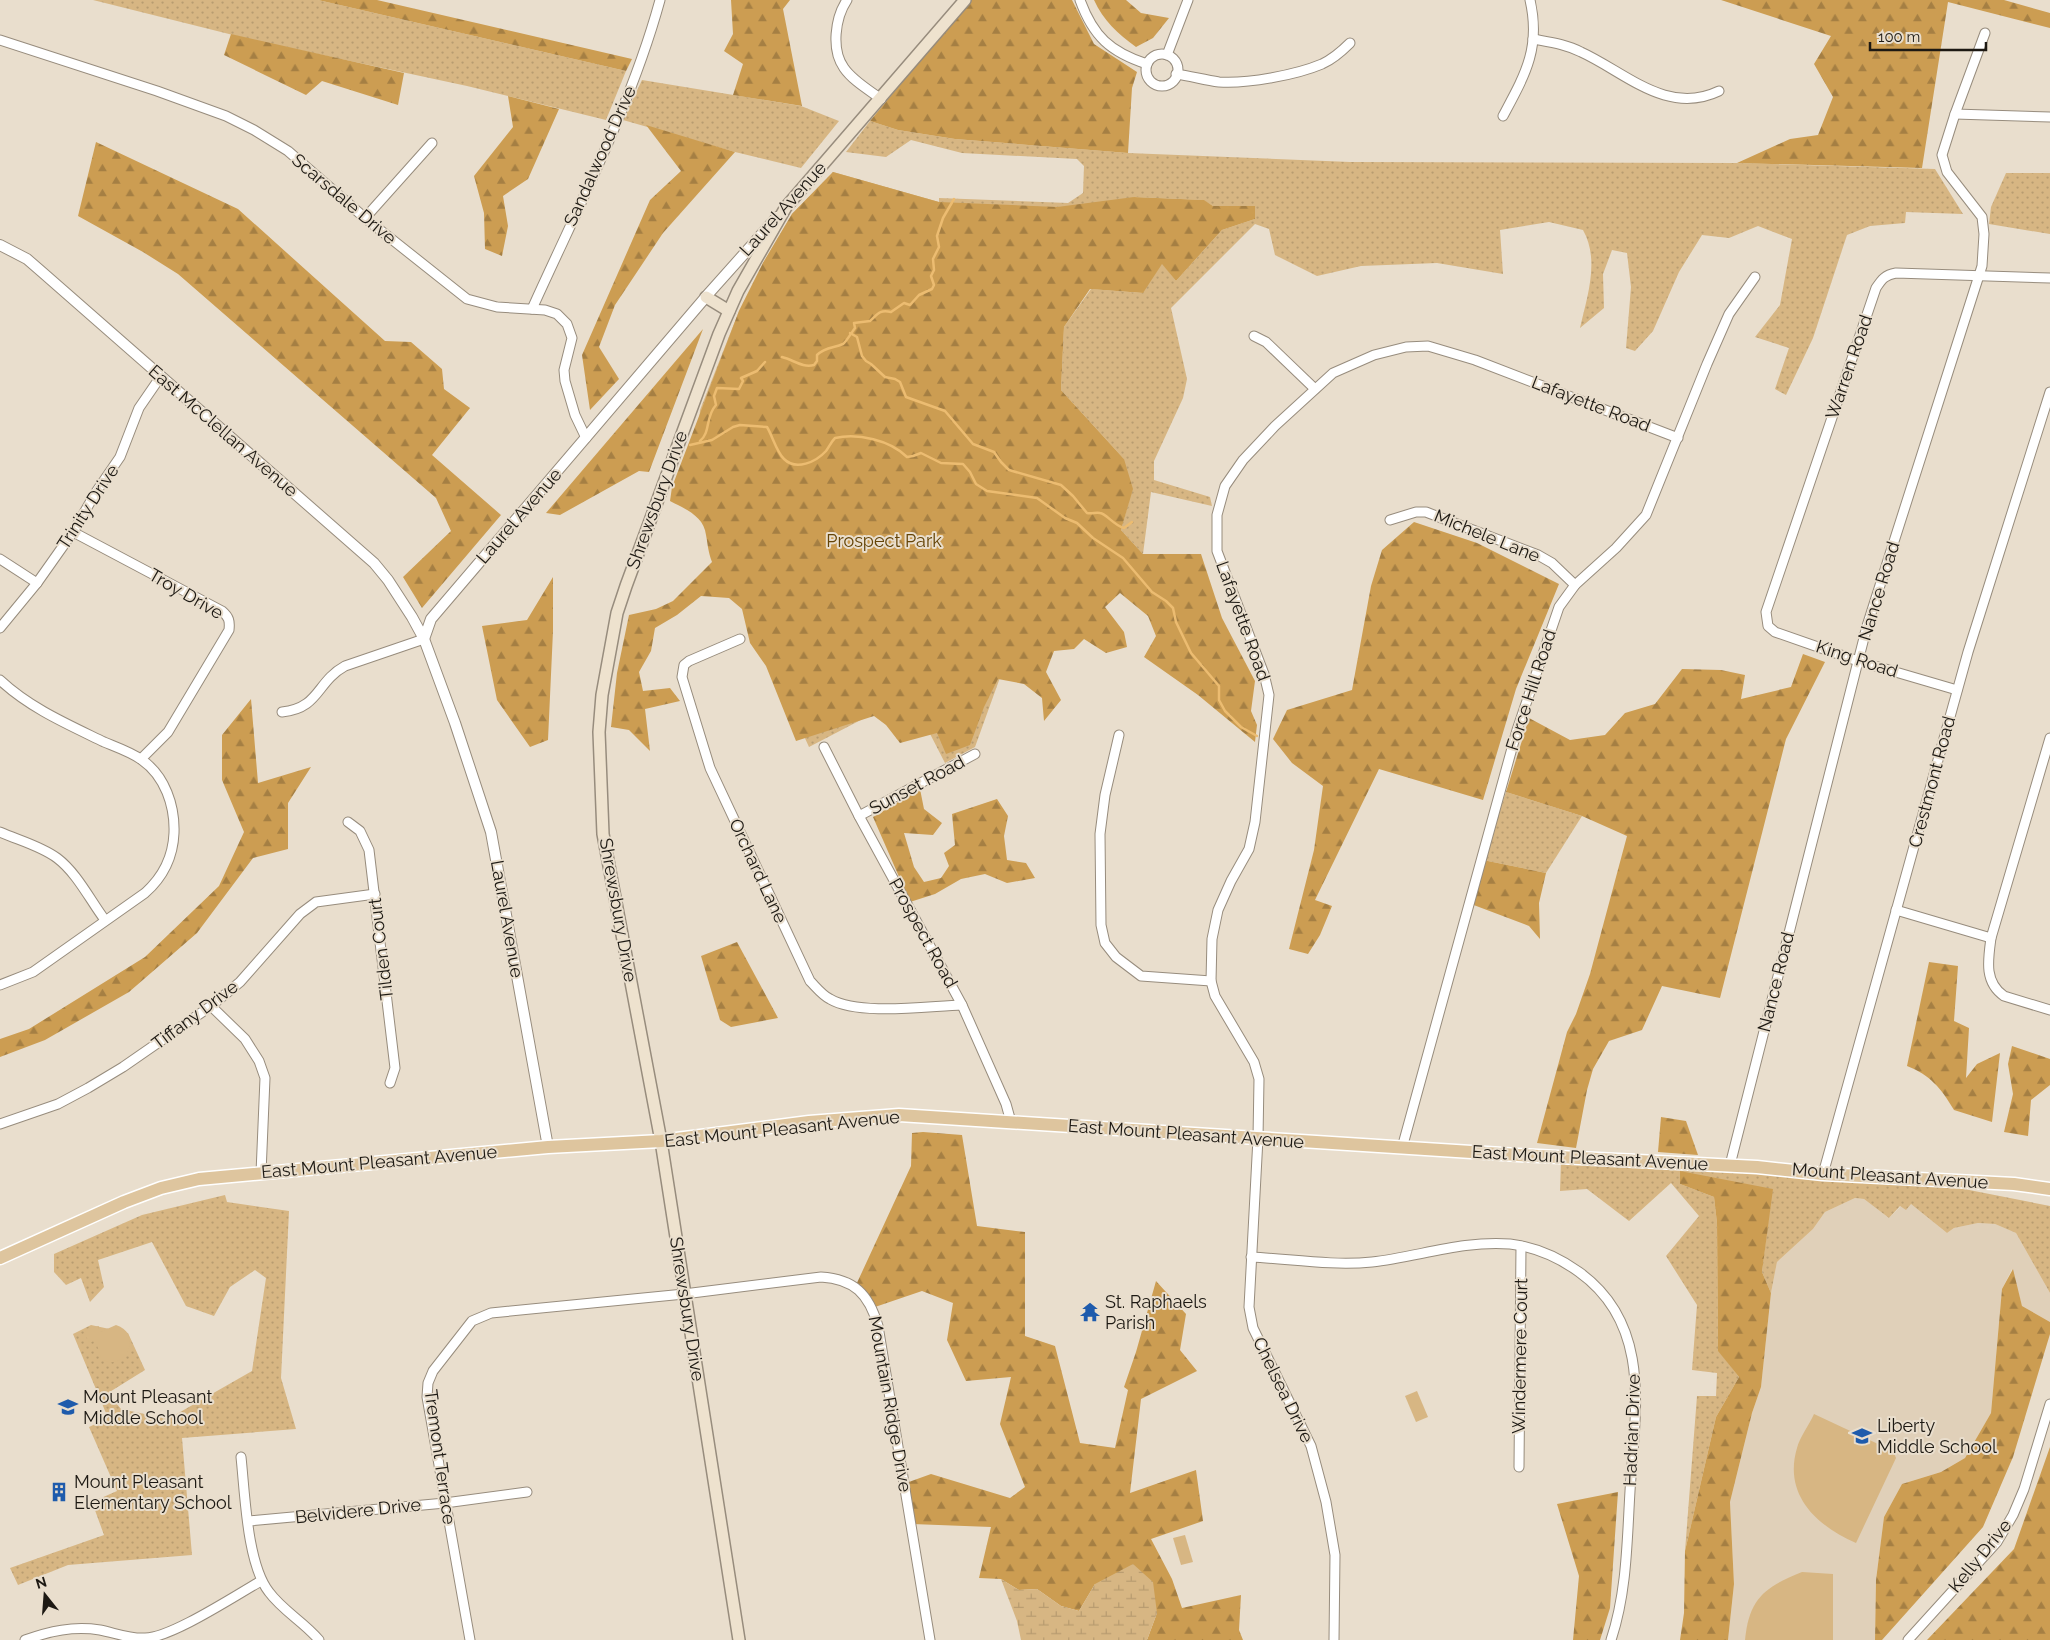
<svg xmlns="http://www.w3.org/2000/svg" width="2050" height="1640" font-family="Raleway,sans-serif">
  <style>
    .built { fill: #e0d0b9 }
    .green { fill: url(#green-dots); fill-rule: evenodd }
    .forest { fill: url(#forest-firs) }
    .wetland { fill: url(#wetland-marsh) }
    .pitch { fill: #d7b683 }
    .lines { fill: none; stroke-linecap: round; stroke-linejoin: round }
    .stream { stroke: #ecbc71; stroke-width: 2.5 }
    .minor-casing { stroke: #978c7d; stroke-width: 11 }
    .tertiary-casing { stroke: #978c7d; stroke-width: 12 }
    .secondary-casing { stroke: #978c7d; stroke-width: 14 }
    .primary-casing { stroke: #fff; stroke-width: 15 }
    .minor { stroke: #fff; stroke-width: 9 }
    .tertiary { stroke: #fff; stroke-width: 10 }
    .secondary { stroke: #eee2ce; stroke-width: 11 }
    .primary { stroke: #dec59e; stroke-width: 12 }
    .labels { text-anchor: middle; stroke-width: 4; stroke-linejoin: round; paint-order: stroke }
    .street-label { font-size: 18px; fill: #1d1913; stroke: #e9decd }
    .park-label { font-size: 18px; fill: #644406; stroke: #e9decd }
    .poi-label { font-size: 18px; fill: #1d1913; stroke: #e9decd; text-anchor: start }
  </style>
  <defs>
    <pattern id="green-dots" width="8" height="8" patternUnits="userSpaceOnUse" patternTransform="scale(1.25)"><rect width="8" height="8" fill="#d7b683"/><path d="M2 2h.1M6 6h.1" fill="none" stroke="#b89c70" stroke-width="1.8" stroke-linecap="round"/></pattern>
    <pattern id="forest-firs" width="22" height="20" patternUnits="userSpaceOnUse" patternTransform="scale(1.25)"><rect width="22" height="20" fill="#cc9d52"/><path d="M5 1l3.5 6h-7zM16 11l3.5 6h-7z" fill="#a57f43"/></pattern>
    <pattern id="wetland-marsh" width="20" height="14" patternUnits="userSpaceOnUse" patternTransform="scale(1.25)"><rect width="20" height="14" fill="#d7b683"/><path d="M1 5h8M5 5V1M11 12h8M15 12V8" fill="none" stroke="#b89c70"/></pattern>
  </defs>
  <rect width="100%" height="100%" fill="#e9decd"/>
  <path class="built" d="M1855,1198l9,1 25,19 12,-12 10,-2 36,29 7,-5 24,-5 17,1 21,9 34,60v29l-28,-16 -10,-37 -10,20 -11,124 -26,45 -24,14 -39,12 -18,33 -8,63 -1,60h-147l6,-56 -4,-82 22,-89 9,-26 10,-94 6,-31 36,-33 12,-17z"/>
  <g class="green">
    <path d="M93,0h225l308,71 -20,49 -139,-34 -210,-45z"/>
    <path d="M642,80l159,26 38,15 -38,47 -66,-16 -112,-32z"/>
    <path d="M870,121l28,9 57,9 173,14 222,9 387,1 198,6 28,45 -57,-2 -1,11 -35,3 -23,9 -34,103 -27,57 -11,-6 14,-41 -34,-11 25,-32 12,-66 -34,-13 -29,12 -27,-3 -23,37 -26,59 -18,20 -9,-3 5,-61 -4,-34 -15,-3 -9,24 1,34 -24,20c7,-31 20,-68 3,-98l-34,-8 -49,8 3,44 -66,-11 -76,3 -44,10 -42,-21 -6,-26 -14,-5 -84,84 16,71 -4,19 -29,63v19l56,17 2,9 -61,-14 -8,62 -22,-24 8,-29 -101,99 -53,147 -30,16 -19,-37 -29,13 -17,-29 -71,37 -115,-251 6,-86 39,-99 24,-48 29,-49 41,-42 106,30v-4l129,5 15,-10 1,-27 -7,-7 -115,-6 -51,-13 -25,17 -40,-5zM1134,197l69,3 10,6 42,1v12l-33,11 -46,51 -14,-18 -20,30 -51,-4 -27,38 -3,63 63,69 -187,-63z"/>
    <path d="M2006,173h44v61l-61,-10 2,-17z"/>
    <path d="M1506,792l76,24 -36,57 -63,-13z"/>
    <path d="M1561,1161l124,5 93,10 181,12 91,18v87l-34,-60 -21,-9 -17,-1 -24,5 -7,5 -36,-29 -5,6 -6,-4 -11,12 -25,-19 -9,-1 -30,14 -12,17 -36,33 -6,31 -9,-21 10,-83 -92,-5 34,13 3,26 1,127 21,27 -23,40 -31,134 12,-155h19l1,-23 -25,-3 5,-65 -31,-49 33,-40 -28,-33 -42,38 -42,-32 -27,2z"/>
    <path d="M225,1195l2,7 62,9 -8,167 15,51 -114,9 10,117 -124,10 -50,20 -8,-17 94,-33 -12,-33 25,-11 -28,-64 19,-9 -35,-84 18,-9 37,8 17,37 -37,23 13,16 47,10 84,-48 14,-93 -11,-8 -25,17 -16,29 -28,-10 -34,-64 -54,18 6,27 -14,15 -9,-24 -15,7 -12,-13v-18l88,-39z"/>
  </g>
  <g class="forest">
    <path d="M318,0h59l255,59 -6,12z"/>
    <path d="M731,0h59l-7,9 19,97 -69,-11 10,-31 -19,-13 9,-17z"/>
    <path d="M970,0h102l22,44 43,28 -5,16 -4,65 -173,-14 -57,-9 -28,-9z"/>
    <path d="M1094,0h32l15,13 28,5 -16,20 -17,9c-18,-13 -33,-27 -42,-47z"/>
    <path d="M1721,0h283l46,13v15l-102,-26 -26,166 -185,-5 53,-24 28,-4 15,-38 -19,-33 17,-28z"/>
    <path d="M231,34l173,39 -6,32 -76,-24 -16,14 -82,-40z"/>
    <path d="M508,96l51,13 -31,70 -25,17 5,30 -6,30 -17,-7 -1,-36 -10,-37 39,-49z"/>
    <path d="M646,125l89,27 -72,81 -48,72 -16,42 20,32 -29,31 -8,-55 68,-155 31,-29z"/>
    <path d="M96,142l142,67 147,132 26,1 31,27 2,20 26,19 -38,47 69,60 -79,93 -19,-31 48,-46 -15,-33 -258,-224 -35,-22 -65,-36z"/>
    <path d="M833,172l106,30 118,5 77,-10 70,3 9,6h42v13l-33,11 -46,51 -14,-17 -19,29 -53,-4 -26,38 -3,63 63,69 9,30 -12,41 22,24h58l21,64 33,63 -4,30 6,14 -2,17 -57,-47 -54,-38 12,-21 -8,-20 -28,-23 -15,14 19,25 3,15 -21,6 -22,-14 -10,10 -20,2 -8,21 15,28 -17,21 -2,-23 -18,-14 -26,-5 -14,28 -14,38 -24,9 -9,-21 -37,10 -14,-18 -12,-9 -78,25 -30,-75 -16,-23 -8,-34 -13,-11 -28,-2 -24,19 -22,13 -4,23 -12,21 4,19 27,-3 10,13 -35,8 5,42 -21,-21 -18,-3 6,-54 12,-58 27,-6 17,-8 39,-39c-4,-11 -4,-16 -6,-27 -2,-19 -21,-26 -36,-34l2,-14 67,-176 24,-48 29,-49z"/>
    <path d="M703,329l-54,143 -10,-1 -79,44 -14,-2z"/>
    <path d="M1414,522l63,21 82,41 -43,105 -33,111 -104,-31 -64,131 17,6 -12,29 -12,19 -19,-5 25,-99 9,-64 -31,-23 -19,-24 14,-29 65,-20 19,-104 11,-36z"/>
    <path d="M553,577v54l-5,109 -18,7 -33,-47 -15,-74 45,-6z"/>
    <path d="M1803,654l22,8 -39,77 -66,259 -58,-12 -20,44 -33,11 -16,28 -6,21 -11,58 -39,-5 30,-111 9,-18 14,-40 37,-138 -45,-20 -76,-24 23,-74 41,22 35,-5 20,-22 30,-9 27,-35 39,1 24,5 -4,24 50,-12z"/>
    <path d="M251,699l7,84 53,-16 -23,36v46l-35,9 -56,75 -68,59 -84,48 -45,17v-18l29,-10 116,-72 74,-71 25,-54 -22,-52v-45z"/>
    <path d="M920,789l4,20 18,14 -9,12 -29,-2 10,34 10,15 17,-4 8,-12 -5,-13 11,-8 -3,-31 45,-15 11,17 -4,20 3,24 19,3 9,15 -28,5 -22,-9 -24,5 -26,15 -25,8 -37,-85z"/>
    <path d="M1483,860l63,13 -7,30 1,36 -11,-13 -58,-22z"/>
    <path d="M737,942l41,76 -47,9 -11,-7 -19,-64z"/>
    <path d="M1929,962l29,4 -4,55 15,7 -3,50 11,-14 23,-11 -8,69 -38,-12c-13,-22 -24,-35 -47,-44z"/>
    <path d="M2012,1046l38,13v26l-19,15 -3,36 -24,-4 9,-38 -5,-30z"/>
    <path d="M1661,1117l25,4 12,34 -40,-3z"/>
    <path d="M923,1132l39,3 15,91 48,6v104l30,10 25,97 35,5 13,-58 -4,-3 12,-35 20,-71 30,33 -6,36 17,21 -56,28 -11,94 66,-23 7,51 -52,18 21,40 10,29 59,-13 -2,35 4,10h-96l10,-27 -62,-29 -16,27 -18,-5 -24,-17 -18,1 -18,-11 -22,-1 12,-51 -79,-3 -6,-41 25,-9 79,24 15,-11 -25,-63 11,-47 -45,4 -19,-41 6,-37 -31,-12 -47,16 -19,-22 55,-119 1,-33z"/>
    <path d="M1680,1171l93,18 -11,83 9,21 -10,94 -9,26 -22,89 4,82 -6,56h-48l4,-27 1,-62 31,-134 23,-40 -21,-26 -1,-128 -3,-26 -34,-13z"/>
    <path d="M2013,1269l9,37 28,16v12l-37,123 -30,70 -101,113h-7l1,-60 8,-63 18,-33 39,-12 24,-14 26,-45 11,-124z"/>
    <path d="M2050,1447v193h-123l87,-91z"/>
    <path d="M1618,1492l-8,116 -10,32h-27l6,-64 -22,-72z"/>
  </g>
  <path class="wetland" d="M1133,1564l20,18 4,31 -10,27h-126l-4,-19 -16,-42 18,11 18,-1 24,17 18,5 16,-27z"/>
  <g class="pitch">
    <path d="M116,1325c30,10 6,50 -15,33l-5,-16 -3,-1 -3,2 -6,-9 2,-5 13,-3 -1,7z"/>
    <path d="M1417,1391l11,26 -12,5 -11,-26z"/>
    <path d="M1814,1414l79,37 3,7 -40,85c-39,-17 -73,-48 -59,-95 3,-11 12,-23 17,-34z"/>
    <path d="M1185,1535l8,27 -12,3 -8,-27z"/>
    <path d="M1802,1572l31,2v66h-88c4,-42 20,-53 57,-68z"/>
  </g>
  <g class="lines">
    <g class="stream">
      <path d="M850,333l7,4 5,19 4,5 5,3 14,13 10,2 5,3 6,15 39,14 28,33 21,8 7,10 8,8 52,15 12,11 14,17c5,1 9,-1 13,0 7,1 13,12 24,15l8,-6"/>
      <path d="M782,357c12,3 20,11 32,8l3,-4v-6c8,-8 17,-7 26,-11 3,-2 9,-12 12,-16l-1,-5 16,-2c7,-6 9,-12 21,-9l13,-9 6,2 9,-10 13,-6 2,-4 -3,-9 3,-6 -1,-11 6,-12 -2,-11 6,-18 11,-19"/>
      <path d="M700,441c11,-9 5,-24 16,-36l-2,-9 3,-8 22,1 4,-8 -2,-3 16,-7 8,-9"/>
      <path d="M690,445l22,-5 21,-13 7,-2 27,2c6,10 9,24 17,32 12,12 32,3 42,-8 3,-4 5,-9 9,-13 23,-5 55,2 72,19l6,-1 8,-3 20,10 22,1 7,8 6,12 11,7 50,7 28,20 12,5 16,15 30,20 29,34 14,9 7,7 3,14 15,31 28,33v14l6,11 16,16 16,9"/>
    </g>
    <defs>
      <g id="minor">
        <path d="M847,0c-12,18 -16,50 -3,68 9,13 25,22 37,31"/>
        <path d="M1080,0c13,36 30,52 67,64"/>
        <path d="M1533,39c16,3 33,5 48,13 44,20 86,64 138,39"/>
        <path d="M0,40l157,51 69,25 28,14 34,21 77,67 102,81 30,8 48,3 12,4 10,10 5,14 -8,32 1,11 10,34 11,23"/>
        <circle cx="1162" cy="70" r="16"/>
        <path d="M1167,55l21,-55"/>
        <path d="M1176,74c14,2 29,6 43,8 28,2 77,-7 103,-18 11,-5 20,-13 28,-21"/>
        <path d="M1955,114l95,3"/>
        <path d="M1503,116c22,-41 38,-68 27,-116"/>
        <path d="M365,218l67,-75"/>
        <path d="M532,309c45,-100 99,-203 128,-309"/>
        <path d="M1254,336l12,6 49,47"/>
        <path d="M1390,520l26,-8h10l112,43 14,8 23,22"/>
        <path d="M73,532l149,79c7,6 8,10 7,19l-61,102 -27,27"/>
        <path d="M0,559l37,24"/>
        <path d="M0,628l37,-45 36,-51 23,-40 24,-35 19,-49 22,-32"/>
        <path d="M740,639l-51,22 -5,4 -2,12 28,91 100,213c6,6 12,14 20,18 29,17 98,7 132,6"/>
        <path d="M0,680c30,28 67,44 104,62 12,5 27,10 38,18 23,16 33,46 32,73 -1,24 -11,44 -29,60l-112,79 -33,13"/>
        <path d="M1957,690l-99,-29 -83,-29 -7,-6 -2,-14 110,-324c6,-9 9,-13 20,-15l154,5"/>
        <path d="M282,712c38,-4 34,-30 63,-46l79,-27"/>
        <path d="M1119,735l-14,60 -5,39 1,91 4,18 11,14 25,19 70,5"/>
        <path d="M2050,738l-59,200c-3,22 -7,44 13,58l46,14"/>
        <path d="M824,747l35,69 103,189 44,99 5,18"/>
        <path d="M859,816l116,-62"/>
        <path d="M348,822l12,9 9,19 26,218 -5,15"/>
        <path d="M0,832c18,8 41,14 57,26 20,15 33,42 48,62"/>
        <path d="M1896,910l95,28"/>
        <path d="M211,1006l34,33 14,22 6,17 -4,95"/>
        <path d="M0,1124l58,-20 30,-16 35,-21 88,-61 29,-24 60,-68 16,-12 59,-8"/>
        <path d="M1402,1148l115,-418 42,-123 16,-22 41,-37 30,-33 61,-151 22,-50 26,-37"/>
        <path d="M1730,1165l137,-539 115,-360 2,-32 -2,-17 -35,-45 -5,-17 13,-41 30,-81"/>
        <path d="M1823,1174l145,-522 82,-260"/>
        <path d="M1251,1257c40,2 81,9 121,5 45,-5 92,-22 138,-18 25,3 48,13 69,28 74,53 56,141 51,219 -3,50 -3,101 -19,149"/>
        <path d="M241,1457c4,37 6,107 28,135 14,19 35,30 50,48"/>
        <path d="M1519,1467l2,-221"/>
        <path d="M249,1521l196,-18 82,-11"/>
        <path d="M25,1640c25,-9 48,-14 75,-10 15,3 30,9 45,8 26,0 91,-43 116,-57"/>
        <path d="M470,1640l-43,-243 1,-14 5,-12 39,-50 19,-8 193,-19 137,-17c33,2 48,17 57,49l52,314"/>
        <path d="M1334,1640l1,-85 -9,-53 -15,-56 -58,-118 -4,-21 9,-169 1,-59 -5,-17 -39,-66 -4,-15 1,-42 6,-29 13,-29 18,-32 6,-27 14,-127 -5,-21 -47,-123v-36l8,-29 18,-26 32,-34 58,-53 41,-18 32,-8 22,-1 47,14 203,78"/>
        <path d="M1908,1640l89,-98 16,-27 11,-26 26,-85"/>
      </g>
      <g id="tertiary">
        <path d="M0,245l27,14 15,13 332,291 14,17 24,37 12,22 31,84 36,109 57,315"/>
        <path d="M424,639l7,-20 279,-327 67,-75"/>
      </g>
      <g id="secondary">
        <path d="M706,297l23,14"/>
        <path d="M739,1640l-78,-499 -58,-307 -4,-102 3,-37 15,-82 9,-27 93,-252 19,-43 48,-84 179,-207"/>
      </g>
      <path id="primary" d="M0,1258l124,-56 37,-14 38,-9 349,-32 113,-6 148,-19 90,-7 619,40 239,12 66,7 191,10 36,5"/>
    </defs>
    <use href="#minor" class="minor-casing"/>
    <use href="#tertiary" class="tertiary-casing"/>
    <use href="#secondary" class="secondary-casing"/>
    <use href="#primary" class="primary-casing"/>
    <use href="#minor" class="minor"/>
    <use href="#tertiary" class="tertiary"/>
    <use href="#secondary" class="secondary"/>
    <use href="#primary" class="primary"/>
  </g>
  <defs>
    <symbol id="temple-bare" viewBox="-9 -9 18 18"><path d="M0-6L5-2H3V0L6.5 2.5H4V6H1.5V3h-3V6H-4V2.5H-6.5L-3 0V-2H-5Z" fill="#1e5bac" stroke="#e9decd" stroke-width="2.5" paint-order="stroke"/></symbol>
    <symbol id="school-bare" viewBox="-9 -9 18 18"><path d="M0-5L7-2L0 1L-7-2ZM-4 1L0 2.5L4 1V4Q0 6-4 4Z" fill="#1e5bac" stroke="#e9decd" stroke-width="2.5" paint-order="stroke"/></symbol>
    <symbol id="building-bare" viewBox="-9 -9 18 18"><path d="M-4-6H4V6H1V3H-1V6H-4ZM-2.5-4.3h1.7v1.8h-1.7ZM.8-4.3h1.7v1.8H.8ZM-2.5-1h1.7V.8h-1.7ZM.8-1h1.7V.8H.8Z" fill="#1e5bac" stroke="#e9decd" stroke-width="2.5" paint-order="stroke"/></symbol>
  </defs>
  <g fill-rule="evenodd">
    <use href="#temple-bare" x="1076" y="1298" width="28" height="28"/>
    <use href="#school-bare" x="54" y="1393" width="28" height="28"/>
    <use href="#school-bare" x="1848" y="1422" width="28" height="28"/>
    <use href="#building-bare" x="45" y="1478" width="28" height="28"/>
  </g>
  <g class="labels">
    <g class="street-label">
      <text transform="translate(600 156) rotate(-66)" y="6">Sandalwood Drive</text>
      <text transform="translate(344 199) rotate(40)" y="6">Scarsdale Drive</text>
      <text transform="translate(783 209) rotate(-48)" y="6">Laurel Avenue</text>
      <text transform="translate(1849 367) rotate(-71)" y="6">Warren Road</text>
      <text transform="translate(1591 404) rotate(21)" y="6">Lafayette Road</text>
      <text transform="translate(223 431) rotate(41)" y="6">East McClellan Avenue</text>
      <text transform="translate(657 500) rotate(-70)" y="6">Shrewsbury Drive</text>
      <text transform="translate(88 507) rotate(-57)" y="6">Trinity Drive</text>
      <text transform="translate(519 516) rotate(-49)" y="6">Laurel Avenue</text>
      <text transform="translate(1487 536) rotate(22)" y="6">Michele Lane</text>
      <text transform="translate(1879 591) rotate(-73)" y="6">Nance Road</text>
      <text transform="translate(186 594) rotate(30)" y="6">Troy Drive</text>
      <text transform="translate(1243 621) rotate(70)" y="6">Lafayette Road</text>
      <text transform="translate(1857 659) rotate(18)" y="6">King Road</text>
      <text transform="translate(1531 690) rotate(-72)" y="6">Force Hill Road</text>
      <text transform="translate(1932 782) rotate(-75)" y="6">Crestmont Road</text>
      <text transform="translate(917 785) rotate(-28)" y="6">Sunset Road</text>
      <text transform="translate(758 871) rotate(65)" y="6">Orchard Lane</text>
      <text transform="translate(618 910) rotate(80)" y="6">Shrewsbury Drive</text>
      <text transform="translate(507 919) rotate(80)" y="6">Laurel Avenue</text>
      <text transform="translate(923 933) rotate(61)" y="6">Prospect Road</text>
      <text transform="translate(381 949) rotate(-97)" y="6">Tilden Court</text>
      <text transform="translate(1776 982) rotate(-76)" y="6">Nance Road</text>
      <text transform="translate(195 1015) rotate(-37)" y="6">Tiffany Drive</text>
      <text transform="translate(782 1129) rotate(-6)" y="6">East Mount Pleasant Avenue</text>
      <text transform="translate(1186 1134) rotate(4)" y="6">East Mount Pleasant Avenue</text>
      <text transform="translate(1590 1158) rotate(3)" y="6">East Mount Pleasant Avenue</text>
      <text transform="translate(379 1162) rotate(-5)" y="6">East Mount Pleasant Avenue</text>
      <text transform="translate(1890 1176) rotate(4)" y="6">Mount Pleasant Avenue</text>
      <text transform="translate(687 1309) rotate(81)" y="6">Shrewsbury Drive</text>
      <text transform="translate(1520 1356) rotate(-89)" y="6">Windermere Court</text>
      <text transform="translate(1283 1390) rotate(64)" y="6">Chelsea Drive</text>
      <text transform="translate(890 1404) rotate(80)" y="6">Mountain Ridge Drive</text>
      <text transform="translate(1632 1430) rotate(-88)" y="6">Hadrian Drive</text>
      <text transform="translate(440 1457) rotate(82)" y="6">Tremont Terrace</text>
      <text transform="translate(358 1511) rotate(-6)" y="6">Belvidere Drive</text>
      <text transform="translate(1980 1556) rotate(-51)" y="6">Kelly Drive</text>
    </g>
    <g class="park-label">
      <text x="884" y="547">Prospect Park</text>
    </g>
    <g class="poi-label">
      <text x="1105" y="1308">St. Raphaels<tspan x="1105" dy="21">Parish</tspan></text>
      <text x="83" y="1403">Mount Pleasant<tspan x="83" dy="21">Middle School</tspan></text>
      <text x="1877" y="1432">Liberty<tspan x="1877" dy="21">Middle School</tspan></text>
      <text x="74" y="1488">Mount Pleasant<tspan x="74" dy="21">Elementary School</tspan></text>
    </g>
  </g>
  <g transform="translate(45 1595) rotate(343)" stroke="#e9decd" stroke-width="4" paint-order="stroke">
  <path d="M0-4L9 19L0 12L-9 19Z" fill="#1d1913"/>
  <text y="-8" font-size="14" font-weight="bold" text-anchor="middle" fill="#1d1913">N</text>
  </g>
  <path d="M1870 42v8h116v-8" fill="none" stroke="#1d1913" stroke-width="2.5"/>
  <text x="1878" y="42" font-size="15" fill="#1d1913" stroke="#e9decd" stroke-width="4" paint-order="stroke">100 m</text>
</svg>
